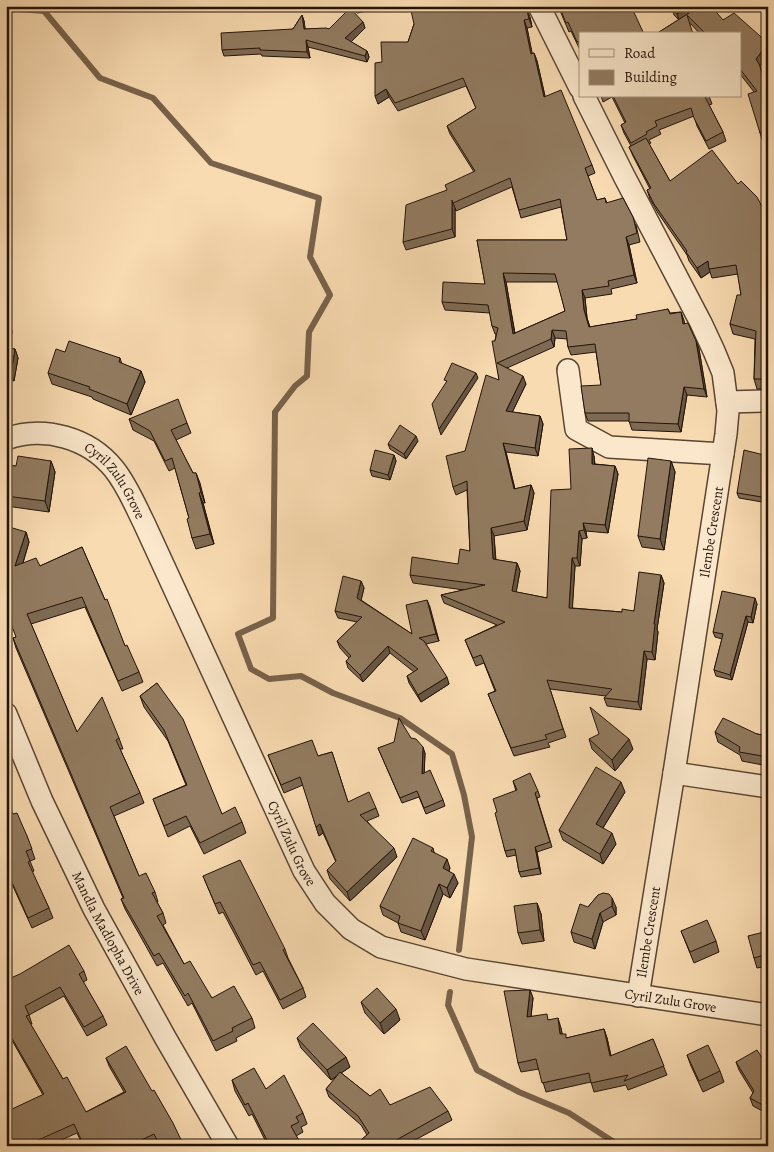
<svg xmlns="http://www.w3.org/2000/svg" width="774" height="1152" font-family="Alegreya,serif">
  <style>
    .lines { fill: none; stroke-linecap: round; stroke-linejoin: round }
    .stream { stroke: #78624b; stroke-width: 6 }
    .minor-casing { stroke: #584532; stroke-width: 24 }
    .path { stroke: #231308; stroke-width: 3; stroke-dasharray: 1 2.5; stroke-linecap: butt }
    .minor { stroke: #fbe8cc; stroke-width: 21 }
    .wall { fill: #7e6a53; stroke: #231308; fill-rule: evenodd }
    .shaded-wall { fill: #665643; stroke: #231308 }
    .building { fill: #927b60; stroke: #231308; fill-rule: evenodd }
    .labels { text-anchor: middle; stroke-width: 4; stroke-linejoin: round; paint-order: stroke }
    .street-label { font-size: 14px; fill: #231308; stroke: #fbe8cc }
  </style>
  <rect width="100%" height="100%" fill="#f9dbb1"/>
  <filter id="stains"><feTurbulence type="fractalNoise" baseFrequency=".004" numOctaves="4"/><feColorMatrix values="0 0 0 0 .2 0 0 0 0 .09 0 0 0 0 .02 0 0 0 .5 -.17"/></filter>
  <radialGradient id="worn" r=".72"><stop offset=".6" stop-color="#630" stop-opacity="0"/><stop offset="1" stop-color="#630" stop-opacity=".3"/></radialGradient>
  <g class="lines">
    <g class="stream">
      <path d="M6,8l38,3 56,67 53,20 58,65 108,35 -9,59 20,38 -21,37 -2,44 -12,10 -20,26 -2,206 -35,16 13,35 18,10 32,-3 32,17 67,25 52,36 12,41 8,42 -13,113"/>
      <path d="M450,992l-2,13 29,65 42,22 50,21 51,33"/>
    </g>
    <defs>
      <g id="minor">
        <path d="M539,6l41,82"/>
        <path d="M584,96l40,80 77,147 13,28 9,22 5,38 -2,23 -52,339 -36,223"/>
        <path d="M568,370l8,59 33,18 114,7"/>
        <path d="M727,402l41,-1"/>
        <path id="s1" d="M6,439c38,-14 83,-1 108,30 13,16 21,36 30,54l160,348 21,32 26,26 30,18 85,22 302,46"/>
        <path id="s2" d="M6,714l36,87 52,108 72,130 62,107"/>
        <path d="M674,773l94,14"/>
      </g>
    </defs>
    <use href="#minor" class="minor-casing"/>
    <path class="path" d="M6,1096l7,15"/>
    <use href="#minor" class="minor"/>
  </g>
  <g class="wall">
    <path d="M351,6h36l-1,2 -29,5z"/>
    <path d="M558,6h74l-52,28v16l-9,-19 -2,1z"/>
    <path d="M675,6l4,14 -5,-5 -2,-6z"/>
    <path d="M700,6l23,14 45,23v13l-8,10 8,22v52l-5,2 -3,-9 -6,-41 -14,-18v-40h-40l-9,-10 -35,10z"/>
    <path d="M302,15l2,6 1,8h24l34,-7 2,6 -14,14 16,9 2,6 -2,5 -59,-15 2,11 -48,-2 -1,-2 -37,2 -2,-6 71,-21z"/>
    <path d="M530,17l2,10 -5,1 5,26 2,-1 3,8 8,35 47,69 3,8 -7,3 9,24 8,-2 2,5 29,22 4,17 -11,3 8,38 -26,6 1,5 -27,4 2,20 3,9 47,-8 31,-10 2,4 11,-1 3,12 12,17 3,8 8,48 -20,-2 -6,37 -49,-2 -3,-9h-41l-3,-8 16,-28 -5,-33 -25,3 -3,-8 -1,-8 -12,-1 -1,9 -47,21 19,16 -14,28 28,4 3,8 -5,32 -32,-4 9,37 16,-4 3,8 -7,37 -33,6 2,24 21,3 3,8 -4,21 31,6 24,-109 23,-33 1,8 20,2 3,8 -10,59 -22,-2 1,7 -5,1 -2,27h-5l-3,42 50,4 12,-1 27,-36 3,8 -7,46 1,3 -3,28 -8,-1 -6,51 -34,-4 -3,-8 2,-2 -56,-7 16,48 -18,6 2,4 -36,9 -26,-62 7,-3 -11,-28 -8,3 -11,-26 32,-15 -53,-22 -3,-8 23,-5 -51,-7 -3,-8 48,-11 12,-13 -3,-61 -11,5 -3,-8 12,-36 34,-71 -4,-39 1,-7h-1l-3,-8 -2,-13 -45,-3 -3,-8 43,-18 -8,-44h90l-6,-33 -40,11 -9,-31 -56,24 -1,-3v29l-49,13 -3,-8 44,-52 27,-18 -24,-38 -3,-8 29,-18 -10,-22 -68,25 -9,-14 -11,7 4,-42 26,-20 6,-18zM506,282h52l7,29 -50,22z"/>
    <path d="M601,96h108l3,8 -3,1 14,27 3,9 -17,8 -12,-23 -3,-10 -35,14 2,4 -12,6 2,3 -2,1 21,37 68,3 30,34v171h-11l-3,-10 1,-40 -22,-5 -3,-10 11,-29 -3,-21 -26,4 -2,-6 -9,6 -12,-17 -2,-6 -29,-42 -8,-14 -3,-9 3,-1 -17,-33 -4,-9 2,-1 -7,-13 -3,-8 4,-2 -13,-26 -9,5z"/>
    <path d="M6,322l3,1 3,8 -2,17 5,1 3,9 -4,23 -8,-1z"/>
    <path d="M65,352l55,6 2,6 19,7 4,11 -14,33 -38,-16 -1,-2 -40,-13 -4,-11z"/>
    <path d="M129,419l58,4 4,10 -15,7 17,33h3l9,30h-2l11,41 -18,5 -4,-11 -3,-20 -14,-50 -6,3 -15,-30 -21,-11z"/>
    <path d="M418,441l-12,18 -16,-10 -2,-5z"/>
    <path d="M394,455l2,6 -6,19 -18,-4 -2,-6z"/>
    <path d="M768,456v47l-29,-5 -2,-5z"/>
    <path d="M51,461l4,11 -6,40 -43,-6v-41l10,1z"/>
    <path d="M671,461l4,11 -11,78 -22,-3 -4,-11z"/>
    <path d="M26,532l3,10 -6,21 17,3 42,-19 43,99 14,26 4,10 -21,9 -37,-84 -54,17 46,108 42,6 4,11h-3l20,44 4,10 -30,13 25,60 16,16 3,10h-1l6,11 3,10 -3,2 21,39 28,34 40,20 3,10 -19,10 1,3 -21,10 -24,-48 -4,3 -25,-43 -6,3 -32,-57 -4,-10 2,-1 -107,-250 -3,-10 3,-1z"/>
    <path d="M361,581l3,7 -3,12 51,34 15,-34 12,41 -13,3 23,40 -28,18 -12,-19 -2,-7 7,-4 -24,-19 -27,29 -15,-14 -2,-7 3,-3 -9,-10 -3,-7 20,-19 -19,-4 -3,-7z"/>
    <path d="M757,604l-4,19 -5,-1 -16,58 -16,-4 -2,-6 8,-31 -7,-2 -2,-5z"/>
    <path d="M157,683l65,131 20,8 4,11 -42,21 -14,-28 -22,11 -15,-38 33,-14 -18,-44 -24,-34 -4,-11z"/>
    <path d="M715,732l42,2 11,2v30l-26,-5 -2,-6 -22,-13z"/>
    <path d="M411,738l14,15 -1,20 19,27 2,6 -19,8 -7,-17 -17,6 -24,-55z"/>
    <path d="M589,739l44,10 -18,22 -23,-22z"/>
    <path d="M332,752l16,50 28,6 3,8 -12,5 30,36 -47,44 -20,-22 -3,-9 9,-8 -13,-29 -4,3 -16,-51 -19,8 -16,-38 50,1z"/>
    <path d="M513,781l25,10 2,6 -3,1 15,49 -15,5 4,22 -20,3 -2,-5 -3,-17 -9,2 -2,-6 -8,-39 19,-21z"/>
    <path d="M625,792l-22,36 13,16 -13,20 -40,-24 -4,-10z"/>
    <path d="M6,800l7,14 14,22 8,23 -5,2 4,10 -2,1 17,36 4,10 -21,10 -26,-57z"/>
    <path d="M433,848l1,4 16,16 -1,3 9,12 -8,15 -7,-4 -18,46 -24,-8 -3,-9 -15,-8 -3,-9z"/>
    <path d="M203,876l82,73 3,9 15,30 3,9 -23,12 -20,-38 -7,4 -33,-63 -4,2z"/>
    <path d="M598,895l18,12v8l-13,7 -8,27 -21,-7 -3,-10 17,-25z"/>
    <path d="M537,903l4,11 3,27 -22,3 -4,-11z"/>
    <path d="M681,931l35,10 3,11 -25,11z"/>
    <path d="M768,931v35l-11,2 -3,-10z"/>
    <path d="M84,971l3,9 -4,2 20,34 4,9 -20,11 -23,-40 -35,19 3,9h-2l33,55 23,33 38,-20 -15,-26 -3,-8 78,88h-25l-2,-3 -6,3h-68l-6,-13 -29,13h-40l-2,-3v-35l2,3 35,-16 -34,-60 -3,2v-57z"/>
    <path d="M530,990l3,8 -2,18 18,4 12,8 1,6 5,4 37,-9 3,9 4,18 42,-17 14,36 -39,15 -2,-5 -32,7 -3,-10 -45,10 -7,-23 -18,3 -3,-9z"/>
    <path d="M361,1002l39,18 -16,14 -19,-21z"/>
    <path d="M297,1038l53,29 -9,6 29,23 20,9 58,6 4,9 -48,26h-42l-2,-5 7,-6 -6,-10 -32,-28 -3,-8 12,-14 -7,5 -30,-32z"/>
    <path d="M687,1055l33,16 4,11 -21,10 -12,-26z"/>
    <path d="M736,1062l32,5v47l-15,-8 -3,-8 3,-5 -14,-23z"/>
    <path d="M232,1080l34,9 37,24 4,11 -6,3 2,5 -7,4 6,10h-34l-16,-32 -3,2 -14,-25z"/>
  </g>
  <g class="shaded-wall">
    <path d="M689,6h10l-20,14 -2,-6z"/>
    <path d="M527,9l3,8 2,10 -3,-8z"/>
    <path d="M302,15l2,6 2,14 -2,-6z"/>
    <path d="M524,20l3,8 7,34 -3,-8z"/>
    <path d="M363,22l2,6 -17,17 -3,-7z"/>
    <path d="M306,40l2,7 2,11 -3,-6z"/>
    <path d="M768,44v12l-8,10 -4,-7z"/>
    <path d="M367,51l2,6 -2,5 -2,-6z"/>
    <path d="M534,53l3,8 10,44 -3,-8z"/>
    <path d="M386,89l3,8 -11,7 -3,-8z"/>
    <path d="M452,200l3,8v29l-3,-8z"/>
    <path d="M626,237l3,8 8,38 -3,-8z"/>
    <path d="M708,261l2,11 -9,6 -4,-10z"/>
    <path d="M503,273l3,9 10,60 -3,-8z"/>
    <path d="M582,290l3,8 2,20 5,17 -8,-25z"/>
    <path d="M681,312l3,8 2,12 -3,-8z"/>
    <path d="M9,323l3,8 -3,25 -3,-7v-4z"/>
    <path d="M552,330l3,8 -1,9 -3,-8z"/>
    <path d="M696,341l3,8 8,48 -3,-8z"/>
    <path d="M15,349l3,9 -4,23 -3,-8z"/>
    <path d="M141,371l4,11 -14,33 -4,-11z"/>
    <path d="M476,373l2,5 -37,57 -2,-6z"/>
    <path d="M523,376l3,8 -17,35 -3,-8z"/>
    <path d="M684,387l3,8 -6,37 -3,-8z"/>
    <path d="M540,416l3,8 -5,32 -3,-8z"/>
    <path d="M416,436l2,5 -12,18 -2,-5z"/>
    <path d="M503,443l3,9 11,46 -3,-9z"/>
    <path d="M592,448l2,8 1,16 -3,-8z"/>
    <path d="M394,455l2,6 -6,19 -2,-5z"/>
    <path d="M768,457v12l-4,-1z"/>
    <path d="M51,461l4,11 -6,40 -4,-11z"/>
    <path d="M671,461l4,11 -11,78 -4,-11z"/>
    <path d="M615,466l3,8 -10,59 -3,-8z"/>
    <path d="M196,473l4,10 5,20 -4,-11z"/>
    <path d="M531,485l3,8 -7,37 -3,-9z"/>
    <path d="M199,493l4,10 11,41 -4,-10z"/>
    <path d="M583,523l3,8 1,7 -3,-8z"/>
    <path d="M491,528l3,8 2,31 -3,-8z"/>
    <path d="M579,531l3,8 -2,27 -3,-8z"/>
    <path d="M26,532l3,10 -10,34 -4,-10z"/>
    <path d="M572,558l3,8 -3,50 -3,-8z"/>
    <path d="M517,563l3,8 -5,28 -3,-8z"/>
    <path d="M661,575l3,8 -7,46 1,3 -3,28 -3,-8 2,-28z"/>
    <path d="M361,581l3,7 -4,17 -3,-7z"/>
    <path d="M755,598l2,6 -4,19 -2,-6z"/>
    <path d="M427,600l3,7 9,34 -3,-7z"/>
    <path d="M746,616l2,6 -16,58 -2,-5z"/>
    <path d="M388,646l2,7 -27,29 -3,-7z"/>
    <path d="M644,651l3,8 -6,51 -3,-8z"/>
    <path d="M447,677l2,7 -28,18 -3,-7z"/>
    <path d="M629,739l4,10 -18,22 -3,-11z"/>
    <path d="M423,747l2,6 -1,26 -2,-5z"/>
    <path d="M621,782l4,10 -26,42 -3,-10z"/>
    <path d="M320,824l3,9 -4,3 -3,-9z"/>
    <path d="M612,833l4,11 -13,20 -3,-10z"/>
    <path d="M535,847l2,5 4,22 -2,-6z"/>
    <path d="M394,848l3,9 -47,44 -3,-9z"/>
    <path d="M447,859l3,9 -4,9 -3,-9z"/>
    <path d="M454,874l4,9 -8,15 -3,-10z"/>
    <path d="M439,884l4,10 -18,46 -4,-9z"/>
    <path d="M612,898l4,9v8l-4,-9z"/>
    <path d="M537,903l4,11 3,27 -4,-11z"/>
    <path d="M600,913l3,9 -8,27 -3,-10z"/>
    <path d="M530,990l3,8 -3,28 -3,-9z"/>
    <path d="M396,1009l4,11 -16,14 -4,-11z"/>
    <path d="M558,1018l3,10 3,15 -4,-9z"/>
    <path d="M6,1029l3,6 -3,2z"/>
    <path d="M604,1029l3,9 6,27 -3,-9z"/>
    <path d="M346,1057l4,10 -19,13 -4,-10z"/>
  </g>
  <g class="building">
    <path d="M354,6h10l-9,2z"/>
    <path d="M410,6h116l3,13 -5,1 7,34 3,-1 10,44 17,-7 31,75 -7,3 12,32 8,-2 1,5 17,-5 10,19 4,16 -11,4 8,38 -26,6 1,5 -27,4 2,20 5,17 48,-8 -1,-4 32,-6 2,5 11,-2 2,12 5,-1 8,18 8,48 -20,-2 -6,37 -49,-2v-9h-44l-4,-27 20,-1 -6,-41 -27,3 -2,-16 -14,-1 -1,9 -54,24 26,13 -17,35 34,5 -5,32 -32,-5 11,46 17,-4 -7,36 -33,7 2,31 24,4 -5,28 35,7 4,-108 20,-1 -2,-40 23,-1v16l23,2 -10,59 -22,-2 1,7 -5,1 -2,27h-5l-3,50 53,4v-3l12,2 5,-39 22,3 -7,49h1l-3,28 -8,-1 -6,51 -34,-4 8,-9 -65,-9 16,49 -18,6 2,4 -36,9 -23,-54 8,-3 -15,-36 -8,3 -8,-18 40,-18 -64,-27 44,-10 -75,-10 2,-18 46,7 2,-15 10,2 -3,-70 -14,6 -7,-31 19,-5 21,-76 13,5 -7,-39h3l3,-13 -6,-2 -4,-21 -46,-3 1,-20 42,2 -8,-44h90l-7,-41 -41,11 -9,-32 -57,25 -1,-3v29l-49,13 3,-37 41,-15 -2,-5 30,-14 -28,-45 29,-18 -13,-30 -68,25 -9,-14 -11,7v-33l7,-1 -1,-20h27l6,-18zM503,273l52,1 10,37 -52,23z"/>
    <path d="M559,6h72l13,28h-64v11l-2,-4 -1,1 -9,-20 -2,1z"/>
    <path d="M675,6h14l-12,8 -5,-5z"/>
    <path d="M700,6h11l12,14 11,-7 34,30 -12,16 3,5 9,25v41l-8,3 -12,-39 9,-3 -17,-22v-35h-34l-19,-19 6,19h-37z"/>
    <path d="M350,8l13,14 -18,16 22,13 -2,5 -59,-16 1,12 -47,-2v-2l-38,2 -1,-17 72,-4 9,-14 2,14 22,-1 3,1z"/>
    <path d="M613,96h94l-2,1 18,35 -17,9 -12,-23 -3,-10 -36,13 2,5 -11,6 1,2 -16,9 -10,-18 5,-3z"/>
    <path d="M646,138l24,43 42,-31 26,34 3,-3 16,16 11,21v162l-3,-1h-11l2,-48 -26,-7 7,-29h4l-5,-30 -27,4 -1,-8 -11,7 -11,-16 1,-1 -33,-47 -7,-14 4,-2 -22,-41z"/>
    <path d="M6,322l3,1 -3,22z"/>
    <path d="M69,341l51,17 -1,4 22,9 -14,33 -38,-15 1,-2 -42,-14 8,-24 9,3z"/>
    <path d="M6,348l9,1 -4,24 -5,-1z"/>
    <path d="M452,363l24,10 -37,56 -7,-25 15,-23 -3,-1z"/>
    <path d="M178,399l9,24 -16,7 22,43h3l5,19 -2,1 11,41 -18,4 -5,-19 2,-1 -17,-60 -7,3 -15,-30 -21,-12z"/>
    <path d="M400,425l16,11 -12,18 -16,-10z"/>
    <path d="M375,450l19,5 -6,20 -18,-5z"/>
    <path d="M744,450l24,6 -4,12h4v30l-31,-5z"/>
    <path d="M18,456l33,5 -6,40 -39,-5v-31l10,1z"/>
    <path d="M648,458l23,3 -11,78 -22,-3z"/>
    <path d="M6,526l20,6 -11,34 21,-8 4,8 42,-19 23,53 2,-1 18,47 2,-1 12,27 -21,9 -36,-84 -55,17 50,118 25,-35 17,41 -3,2 24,53 -30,14 29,69 7,-3 9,19 -3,1 11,20 -6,3 27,48 6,-3 22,37 22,-12 18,32 -20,10 1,3 -20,10 -25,-48 -3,3 -26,-43 -5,3 -33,-57 3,-1 -111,-260 3,-1 -10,-26z"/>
    <path d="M343,576l18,5 -4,17 55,36 -6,-29 21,-5 9,34 -17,4 5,3 23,36 -29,18 -11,-19 11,-7 -30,-23 -28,29 -14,-14 5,-5 -14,-15 25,-24 -27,-6z"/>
    <path d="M722,591l33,7 -4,19 -5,-1 -16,59 -16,-5 9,-36 -10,-2z"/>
    <path d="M157,683l26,36 39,95 13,-7 7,15 -42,21 -14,-27 -22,10 -11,-27 34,-14 -23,-55 -24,-34z"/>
    <path d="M590,707l39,32 -17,21 -23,-21 10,-5z"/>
    <path d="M399,718l12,20 5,1 7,8 -1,27 8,-4 13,30 -19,8 -7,-17 -17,7 -22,-50 16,-6z"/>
    <path d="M723,718l34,16 11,2v21l-29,-5 1,-5 -25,-15z"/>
    <path d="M312,740l6,16 14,-4 16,50 21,-10 7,16 -16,7 34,33 -47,44 -20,-22 9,-9 -16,-37 -4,3 -16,-50 -19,8 -13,-30z"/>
    <path d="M596,767l25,15 -25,42 16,9 -12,21 -41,-24z"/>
    <path d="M530,773l8,18 -3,2 15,49 -15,5 4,21 -20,4 -4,-23 -10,2 -10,-38 2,-1 -4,-13 24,-9 -4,-9z"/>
    <path d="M6,800l7,14 4,-1 10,23 5,13 -6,2 4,10 -2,1 21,46 -21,10 -22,-49z"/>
    <path d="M413,838l20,10 -2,3 16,8 -4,9 11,6 -7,14 -8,-4 -18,47 -23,-8 2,-7 -20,-10z"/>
    <path d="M240,860l45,89 -2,1 20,38 -23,12 -20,-38 -7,3 -33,-63 -5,2 -12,-28z"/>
    <path d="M603,893l6,1 3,4v8l-12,7 -8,26 -21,-7 9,-28 8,3 10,-12z"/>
    <path d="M537,903l3,27 -22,3 -4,-27z"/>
    <path d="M707,920l9,21 -26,11 -9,-21z"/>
    <path d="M768,931v23l-14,4 -6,-22z"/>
    <path d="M69,945l15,26 -5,3 24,42 -19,11 -24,-40 -35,19 4,9 -3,1 37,63 4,-2 19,35 40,-20 -20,-34 20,-12 26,45 2,-1 19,33 11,23h-24l-6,-12 -25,12h-8l-1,-2 -4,2h-32l-10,-22 -47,21v1h-17l-4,-7v-31l2,3 36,-17 -38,-66v-48l14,-6z"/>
    <path d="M377,988l19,21 -16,14 -19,-21z"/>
    <path d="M530,990l-3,27 20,-3 1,6 10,-2 2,16h6v4l38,-9 6,27 43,-17 11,27 -40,15 4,-6 -37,8 -2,-10 -47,10 -6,-24 -18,4 -14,-72z"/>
    <path d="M313,1023l33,34 -19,13 -30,-32z"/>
    <path d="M708,1045l12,26 -21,10 -12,-26z"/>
    <path d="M757,1050l11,17v41l-18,-10 4,-7 -18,-29z"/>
    <path d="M254,1068l12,21 18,-14 19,38 -7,4 3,5 -8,4 11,20h-32l-22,-43 -3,2 -13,-25z"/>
    <path d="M340,1072l30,24 10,-7 10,16 40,-18 18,24 -57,32 3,3h-30l-4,-5 9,-8 -11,-17 -32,-27z"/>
  </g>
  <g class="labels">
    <g class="street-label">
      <text dy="5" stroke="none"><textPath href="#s1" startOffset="129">Cyril Zulu Grove</textPath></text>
      <text transform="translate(711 532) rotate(-81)" y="5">Ilembe Crescent</text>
      <text dy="5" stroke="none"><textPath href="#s1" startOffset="534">Cyril Zulu Grove</textPath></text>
      <text transform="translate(648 932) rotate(-81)" y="5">Ilembe Crescent</text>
      <text dy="5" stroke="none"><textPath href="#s2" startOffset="242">Mandla Madlopha Drive</textPath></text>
      <text dy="5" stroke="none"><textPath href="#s1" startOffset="969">Cyril Zulu Grove</textPath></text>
    </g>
  </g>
  <rect width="774" height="1152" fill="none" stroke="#f9dbb1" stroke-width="25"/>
  <rect x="8" y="8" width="759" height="1137" fill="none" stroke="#231308" stroke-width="2.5"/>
  <rect x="12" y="12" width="749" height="1127" fill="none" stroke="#231308"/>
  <rect x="579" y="32" width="162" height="65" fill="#fbe8cc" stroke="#a5937e"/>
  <rect x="589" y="49" width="25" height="8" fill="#fbe8cc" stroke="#a5937e"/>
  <text x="624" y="58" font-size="15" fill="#231308">Road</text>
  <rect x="589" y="70" width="25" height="15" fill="#927b60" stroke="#a5937e"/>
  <text x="624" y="82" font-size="15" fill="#231308">Building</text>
  <rect width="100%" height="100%" filter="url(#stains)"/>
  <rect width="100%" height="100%" fill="url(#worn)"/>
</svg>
